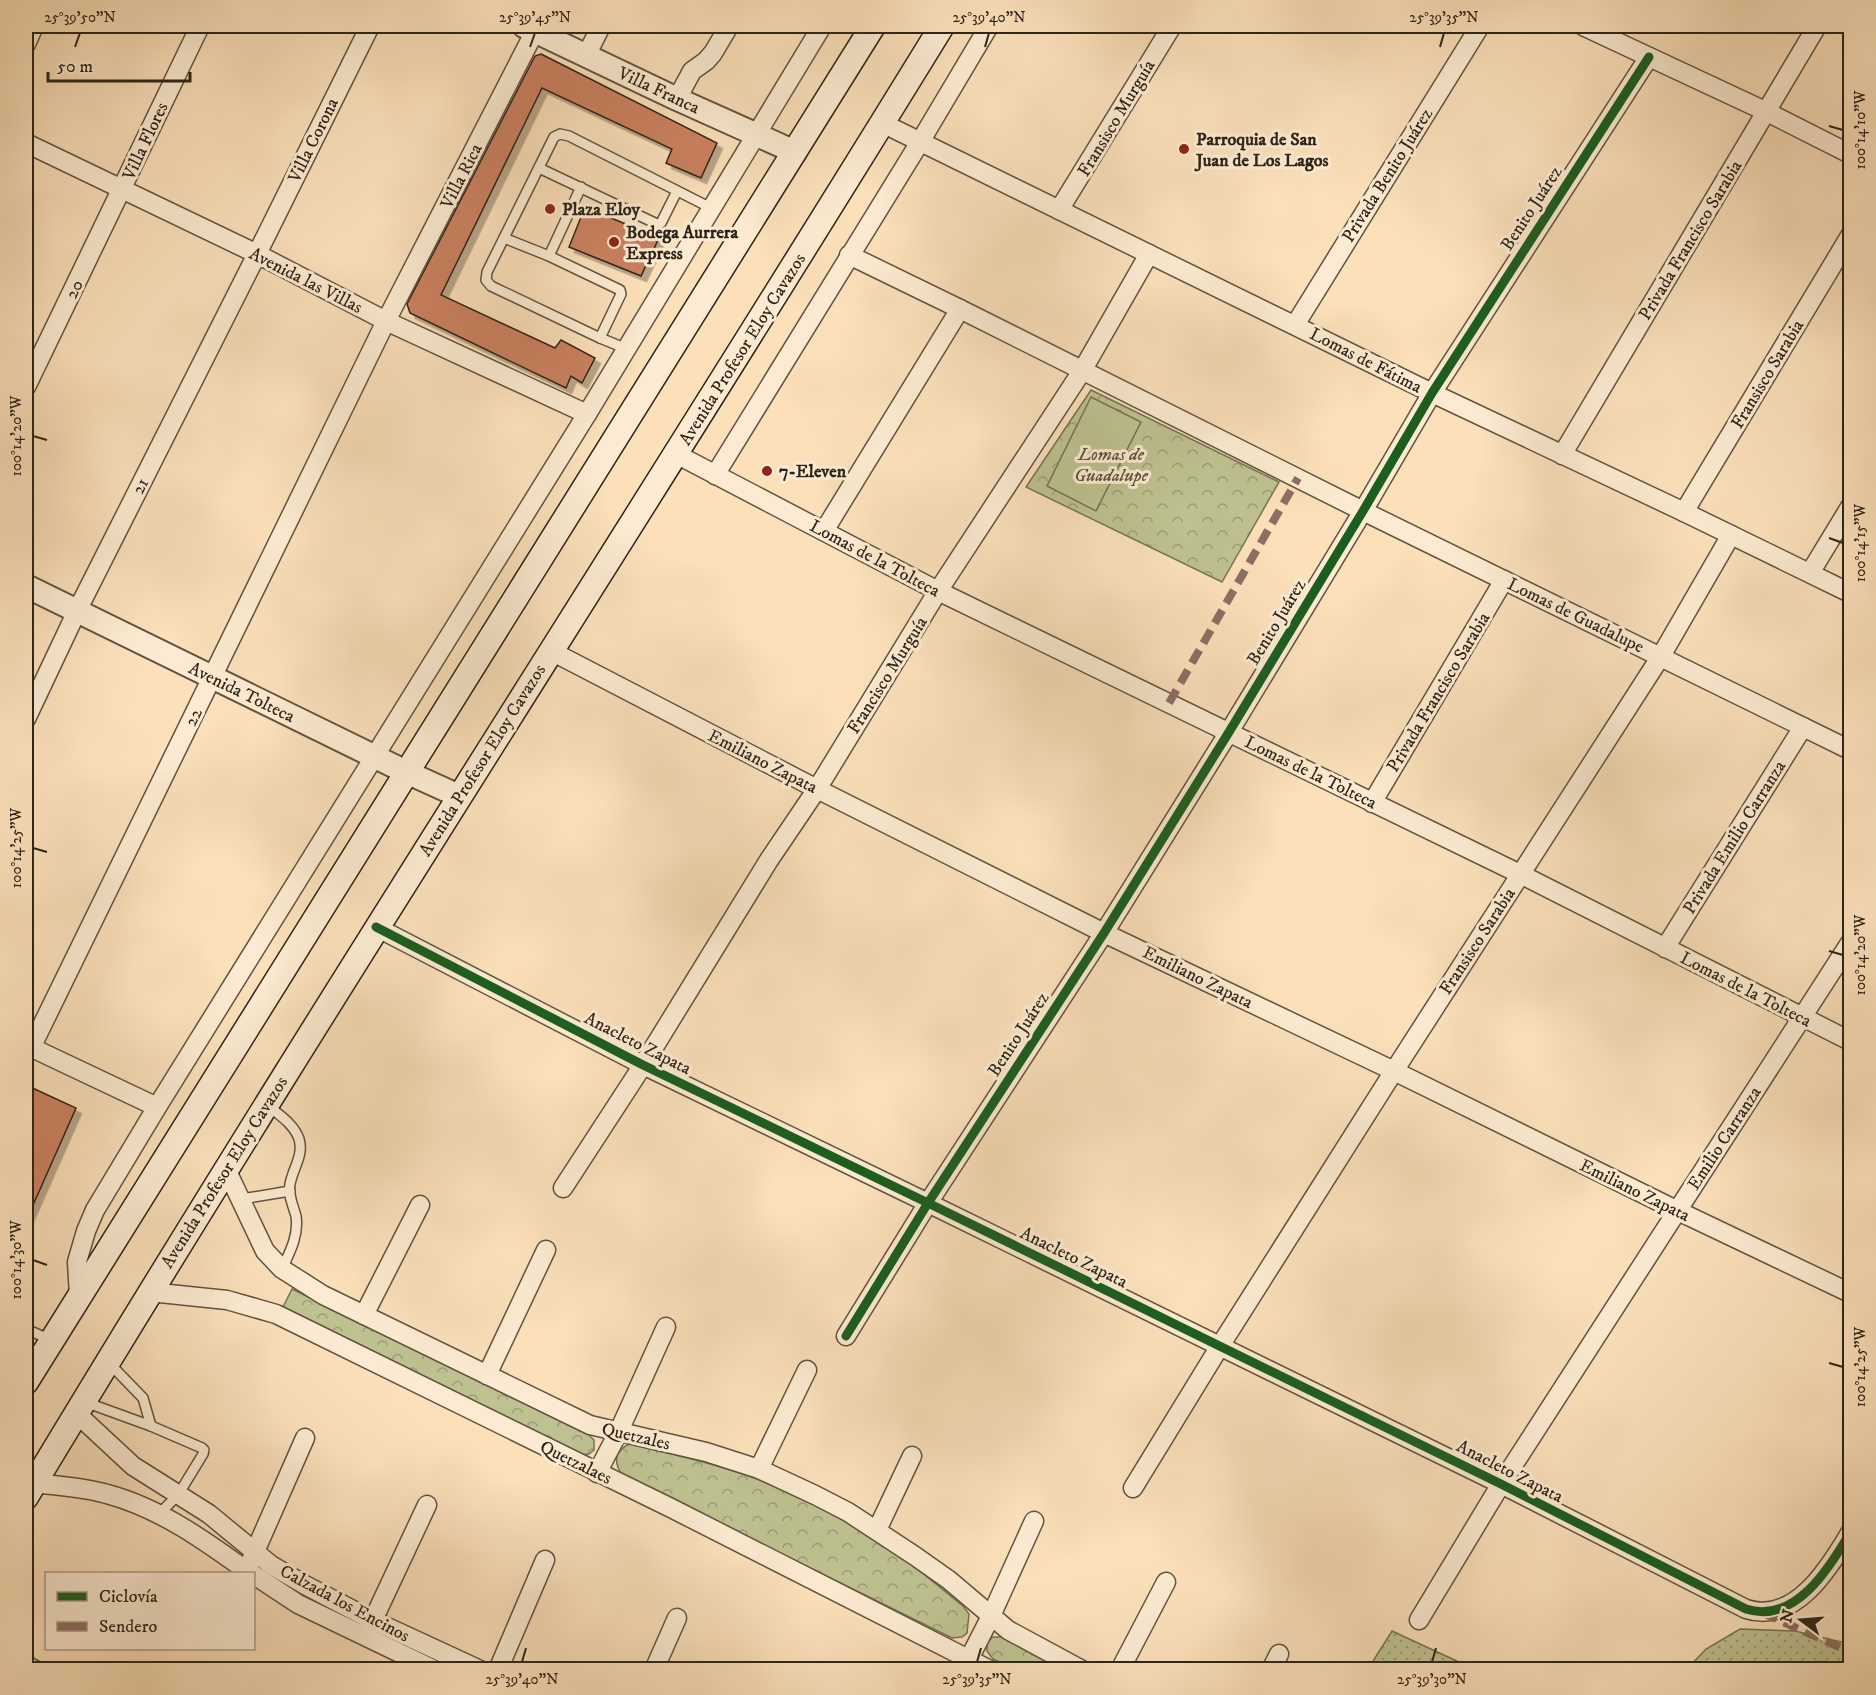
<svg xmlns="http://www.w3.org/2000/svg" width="1876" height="1695" font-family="'IM FELL DW Pica',serif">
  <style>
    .grass { fill: url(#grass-dots); stroke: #767354; stroke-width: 1.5 }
    .park { fill: url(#park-crowns); stroke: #767354; stroke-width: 1.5 }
    .pitch { fill: #bec290; stroke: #767354; stroke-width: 1.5 }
    .building { fill: #cb805f; stroke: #2d2418; stroke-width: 1.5; filter: url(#shadow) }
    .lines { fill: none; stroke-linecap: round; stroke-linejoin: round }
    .service-casing { stroke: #605340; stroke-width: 12 }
    .minor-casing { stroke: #605340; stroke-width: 21 }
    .tertiary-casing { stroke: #605340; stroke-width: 26 }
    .secondary-casing { stroke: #2d2418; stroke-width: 27 }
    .service { stroke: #fcebd2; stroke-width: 9 }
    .minor { stroke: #fcebd2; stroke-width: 18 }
    .tertiary { stroke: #fcebd2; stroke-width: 22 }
    .secondary { stroke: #fcebd2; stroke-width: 24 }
    .quiet { stroke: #8d6e63; stroke-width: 8; stroke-dasharray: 15 8; stroke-linecap: butt }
    .cycleway-casing { stroke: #fcebd2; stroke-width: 13 }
    .cycleway { stroke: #1b5e20; stroke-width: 9 }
    .ticks { fill: none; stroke: #2d2418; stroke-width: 2 }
    .poi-dot { fill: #8f2418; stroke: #fcebd2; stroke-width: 2 }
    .labels { text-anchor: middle; stroke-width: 6; stroke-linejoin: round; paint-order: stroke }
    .street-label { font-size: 18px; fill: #2d2418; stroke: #fcebd2 }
    .poi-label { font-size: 18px; font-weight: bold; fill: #2d2418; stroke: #fcebd2; text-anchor: start }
    .park-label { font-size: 18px; font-style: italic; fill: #58533c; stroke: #fcebd2 }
    .neatline { fill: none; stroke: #2d2418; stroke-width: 2 }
    .ticks-label { font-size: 15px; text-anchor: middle; fill: #2d2418 }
  </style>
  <defs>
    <pattern id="grass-dots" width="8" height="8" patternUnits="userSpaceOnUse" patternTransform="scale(1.5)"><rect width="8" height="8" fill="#bec290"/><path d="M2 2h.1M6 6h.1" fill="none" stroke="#9b9d75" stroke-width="1.8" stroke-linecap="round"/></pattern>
    <pattern id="park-crowns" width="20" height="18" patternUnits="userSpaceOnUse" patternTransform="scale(1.5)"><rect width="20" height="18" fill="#bec290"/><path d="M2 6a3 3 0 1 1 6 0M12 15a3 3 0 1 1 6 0" fill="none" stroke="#9b9d75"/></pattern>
    <filter id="shadow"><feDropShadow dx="5.5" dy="5.5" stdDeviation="0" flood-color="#0004"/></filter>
  </defs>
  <rect width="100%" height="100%" fill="#fbe0ba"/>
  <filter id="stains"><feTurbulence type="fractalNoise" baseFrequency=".00333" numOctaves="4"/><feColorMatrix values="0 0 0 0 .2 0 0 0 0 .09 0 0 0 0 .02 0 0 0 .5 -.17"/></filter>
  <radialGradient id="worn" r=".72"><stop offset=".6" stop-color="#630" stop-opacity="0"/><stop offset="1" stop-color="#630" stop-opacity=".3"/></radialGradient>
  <g class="grass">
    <path d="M1740,1629l55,2 55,13v25h-163l19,-20z"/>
    <path d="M1392,1631l82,38h-106z"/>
  </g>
  <g class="park">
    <path d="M1091,390l188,92 -57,100 -196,-95z"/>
    <path d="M292,1289l296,145 6,6v10l-5,4 -9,1 -297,-148z"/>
    <path d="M629,1444c44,10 87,20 128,35 38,14 77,35 111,56 34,20 64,46 95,71l6,8 -2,19 -5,4 -10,1 -330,-163c-9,-14 -7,-24 7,-31z"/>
    <path d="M992,1637h10l63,32h-50l-22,-10 -6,-8v-7z"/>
  </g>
  <path class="pitch" d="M1091,397l50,25 -45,89 -49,-25z"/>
  <g class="building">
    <path d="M541,54l176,89 -16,35 -35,-15 6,-14 -130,-61 -101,207 114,53 6,-8 34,18 -13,25 -11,-7 -5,12 -156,-75 -3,-9 128,-248z"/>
    <path d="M585,207l74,31 -18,38 -72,-29z"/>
    <path d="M26,1085l50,23 -50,113z"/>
  </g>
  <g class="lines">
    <defs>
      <g id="service">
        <path d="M539,168l118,56 4,-1 16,-32"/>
        <path d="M504,238l45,18 71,34 1,4 -21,44"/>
        <path d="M549,256l32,-69"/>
        <path d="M627,349l-27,-11 -109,-52 -5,-6 1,-8 67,-135 6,-3 9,2 144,73"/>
        <path d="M267,1105c11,9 27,19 32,34 5,16 -6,29 -9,45 -2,12 3,21 6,32 3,19 -6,36 -14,53"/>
        <path d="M242,1199l48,-8"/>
        <path d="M26,1329l25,11"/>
        <path d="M108,1362l35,36 8,28"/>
        <path d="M85,1402l66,24 51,22 2,2 -1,4 -25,41 -20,20"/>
      </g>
      <g id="minor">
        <path d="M1583,26l184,86 83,42"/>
        <path d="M26,44l8,-18"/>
        <path d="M586,56l15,-30"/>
        <path d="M677,99l15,-28 14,-10 7,-8 16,-27"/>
        <path d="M882,123l550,270 252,119 166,81"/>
        <path d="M26,143l231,111 129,67 201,93"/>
        <path d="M1059,210l113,-184"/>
        <path d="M849,255l111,54 403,202 487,239"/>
        <path d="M1295,325l185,-299"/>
        <path d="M26,387l174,-361"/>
        <path d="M676,454l262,137 582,283 330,167"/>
        <path d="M1562,455l255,-429"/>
        <path d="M715,475l205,-333 69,-116"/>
        <path d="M1684,512l166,-276"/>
        <path d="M824,531l136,-222"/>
        <path d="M1810,573l40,-66"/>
        <path d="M551,651l266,138 287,144 290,138 282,139 174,83"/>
        <path d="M26,719l51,-108 180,-357 113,-228"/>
        <path d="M1372,803l132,-223"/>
        <path d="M376,927l267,138 285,138 573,281 245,125c49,16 84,-42 104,-76"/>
        <path d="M1665,948l138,-221"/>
        <path d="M26,1045l131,62"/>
        <path d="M31,1048l355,-727 149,-290"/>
        <path d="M226,1169l39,82 17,18 41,26 267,130 116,27 53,17 56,26 33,17 67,44 34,24 59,50 74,40"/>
        <path d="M563,1188l80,-123 126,-205 48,-71 121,-198 144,-220 67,-117"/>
        <path d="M150,1292l77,8 49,14 395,194 319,162"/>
        <path d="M79,1296l-2,-34 9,-31 9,-21 62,-103 430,-693 235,-388"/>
        <path d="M364,1315l56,-110"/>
        <path d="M846,1336l82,-133 176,-270 125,-201 134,-221 69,-118 217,-336"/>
        <path d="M487,1375l59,-125"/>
        <path d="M76,1413l57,53 76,48 62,51 34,20 67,35 108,50"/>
        <path d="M759,1469l48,-99"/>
        <path d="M597,1473l22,-42 47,-104"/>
        <path d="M34,1483c24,3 49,4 73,11 53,14 100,48 144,80"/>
        <path d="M1133,1488l87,-142 174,-275 267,-415 70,-121"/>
        <path d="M877,1530l35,-74"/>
        <path d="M250,1563l55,-125"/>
        <path d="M254,1575l44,29 137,66"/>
        <path d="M1419,1620l82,-136 349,-541"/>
        <path d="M368,1631l59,-126"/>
        <path d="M969,1659l22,-43 43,-95"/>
        <path d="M26,1665l9,5"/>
        <path d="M498,1670l47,-110"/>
        <path d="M654,1670l23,-52"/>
        <path d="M1120,1670l46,-88"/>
        <path d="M1271,1670l8,-16"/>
      </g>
      <g id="tertiary">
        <path d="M524,26l153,73 118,53"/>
        <path d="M26,586l380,186 53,24"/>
      </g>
      <g id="secondary">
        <path d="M26,1382l847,-1356"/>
        <path d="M26,1497c298,-495 614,-979 916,-1471"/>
      </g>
    </defs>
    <use href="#service" class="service-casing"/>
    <use href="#minor" class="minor-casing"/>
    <use href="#tertiary" class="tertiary-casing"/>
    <use href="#secondary" class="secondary-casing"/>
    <use href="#service" class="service"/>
    <use href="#minor" class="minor"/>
    <use href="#tertiary" class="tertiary"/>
    <use href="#secondary" class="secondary"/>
    <g class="quiet">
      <path d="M1169,703l129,-225"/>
      <path d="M1763,1613l87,39"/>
    </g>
    <defs>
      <g id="cycleway">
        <path d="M376,927l267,138 285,138 573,281 245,125c49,16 84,-42 104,-76"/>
        <path d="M846,1336l82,-133 176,-270 125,-201 134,-221 69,-118 217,-336"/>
      </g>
    </defs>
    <use href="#cycleway" class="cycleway-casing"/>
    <use href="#cycleway" class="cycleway"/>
  </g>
  <path class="ticks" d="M75,47l5,-14M530,47l5,-14M985,47l4,-14M1440,47l4,-14M1829,126l14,4M33,436l14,4M1829,538l14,5M33,848l14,4M1829,951l14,4M33,1260l14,5M1829,1363l14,4M522,1662l4,-14M977,1662l4,-14M1432,1662l4,-14"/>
  <g class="poi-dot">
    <circle cx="1184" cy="149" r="6"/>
    <circle cx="550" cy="209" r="6"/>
    <circle cx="614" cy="242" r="6"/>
    <circle cx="767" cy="471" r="6"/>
  </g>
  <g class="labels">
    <g class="street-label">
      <text transform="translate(659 90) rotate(25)" y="6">Villa Franca</text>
      <text transform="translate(1116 118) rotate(-59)" y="6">Fransisco Murguía</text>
      <text transform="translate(313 140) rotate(-64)" y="6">Villa Corona</text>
      <text transform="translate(145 141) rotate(-65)" y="6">Villa Flores</text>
      <text transform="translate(1387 175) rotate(-58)" y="6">Privada Benito Juárez</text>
      <text transform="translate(461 176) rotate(-63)" y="6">Villa Rica</text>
      <text transform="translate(1531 208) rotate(-57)" y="6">Benito Juárez</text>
      <text transform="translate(1690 240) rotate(-59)" y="6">Privada Francisco Sarabia</text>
      <text transform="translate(306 280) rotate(27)" y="6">Avenida las Villas</text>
      <text transform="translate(74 289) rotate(-64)" y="6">20</text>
      <text transform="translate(742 349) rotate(-58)" y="6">Avenida Profesor Eloy Cavazos</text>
      <text transform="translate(1366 360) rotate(27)" y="6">Lomas de Fátima</text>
      <text transform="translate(1767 374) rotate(-59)" y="6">Fransisco Sarabia</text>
      <text transform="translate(140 486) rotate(-63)" y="6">21</text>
      <text transform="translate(875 558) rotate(28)" y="6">Lomas de la Tolteca</text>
      <text transform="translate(1576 615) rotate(26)" y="6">Lomas de Guadalupe</text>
      <text transform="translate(1276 622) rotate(-59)" y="6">Benito Juárez</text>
      <text transform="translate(887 675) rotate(-58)" y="6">Francisco Murguía</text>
      <text transform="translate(242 692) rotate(26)" y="6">Avenida Tolteca</text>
      <text transform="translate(1438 692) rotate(-59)" y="6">Privada Francisco Sarabia</text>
      <text transform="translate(193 717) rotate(-64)" y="6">22</text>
      <text transform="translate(482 760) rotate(-58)" y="6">Avenida Profesor Eloy Cavazos</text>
      <text transform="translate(763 761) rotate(27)" y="6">Emiliano Zapata</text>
      <text transform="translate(1311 772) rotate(26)" y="6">Lomas de la Tolteca</text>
      <text transform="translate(1734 837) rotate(-58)" y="6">Privada Emilio Carranza</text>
      <text transform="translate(1477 941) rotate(-57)" y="6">Fransisco Sarabia</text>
      <text transform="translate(1198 977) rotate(26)" y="6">Emiliano Zapata</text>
      <text transform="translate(1746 989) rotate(27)" y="6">Lomas de la Tolteca</text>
      <text transform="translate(1018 1034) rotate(-57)" y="6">Benito Juárez</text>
      <text transform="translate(638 1043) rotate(27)" y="6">Anacleto Zapata</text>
      <text transform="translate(1724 1138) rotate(-57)" y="6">Emilio Carranza</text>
      <text transform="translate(224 1172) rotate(-58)" y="6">Avenida Profesor Eloy Cavazos</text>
      <text transform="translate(1635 1190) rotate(26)" y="6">Emiliano Zapata</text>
      <text transform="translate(1074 1257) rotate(26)" y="6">Anacleto Zapata</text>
      <text transform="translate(636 1436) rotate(13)" y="6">Quetzales</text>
      <text transform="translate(576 1462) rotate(26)" y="6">Quetzalaes</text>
      <text transform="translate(1510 1471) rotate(27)" y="6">Anacleto Zapata</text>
      <text transform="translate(345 1603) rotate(28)" y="6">Calzada los Encinos</text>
    </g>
    <g class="poi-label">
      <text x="1196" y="145">Parroquia de San<tspan x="1196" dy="21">Juan de Los Lagos</tspan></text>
      <text x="562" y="215">Plaza Eloy</text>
      <text x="626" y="238">Bodega Aurrera<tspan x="626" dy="21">Express</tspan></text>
      <text x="779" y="477">7-Eleven</text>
    </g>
    <g class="park-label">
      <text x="1111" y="460">Lomas de<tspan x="1111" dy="21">Guadalupe</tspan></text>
    </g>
  </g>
  <rect width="1876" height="1695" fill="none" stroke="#fbe0ba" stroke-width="66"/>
  <rect x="45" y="1572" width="210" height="78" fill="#fcebd2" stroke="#a99b88" stroke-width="1.5"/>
  <rect x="57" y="1592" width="30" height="9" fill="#1b5e20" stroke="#a99b88" stroke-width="1.5"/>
  <text x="99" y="1602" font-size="18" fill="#2d2418">Ciclovía</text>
  <rect x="57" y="1622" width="30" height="9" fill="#8d6e63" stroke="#a99b88" stroke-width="1.5"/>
  <text x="99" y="1632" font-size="18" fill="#2d2418">Sendero</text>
  <g transform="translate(1801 1620) rotate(286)" stroke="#fcebd2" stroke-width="4.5" paint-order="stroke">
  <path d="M0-4.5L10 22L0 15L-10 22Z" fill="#2d2418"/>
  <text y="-9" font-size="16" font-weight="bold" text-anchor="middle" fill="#2d2418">N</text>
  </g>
  <path d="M48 72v9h142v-9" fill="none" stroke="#2d2418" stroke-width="3"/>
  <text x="57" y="72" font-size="18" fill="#2d2418" stroke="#fcebd2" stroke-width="4.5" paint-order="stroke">50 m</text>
  <rect x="33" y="33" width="1810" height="1629" class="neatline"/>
  <g class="ticks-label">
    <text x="80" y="22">25°39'50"N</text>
    <text x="535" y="22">25°39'45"N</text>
    <text x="989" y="22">25°39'40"N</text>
    <text x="1444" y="22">25°39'35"N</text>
    <text transform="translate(1860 130) rotate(-90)" y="5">100°14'10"W</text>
    <text transform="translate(16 436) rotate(-90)" y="5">100°14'20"W</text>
    <text transform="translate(1860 543) rotate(-90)" y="5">100°14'15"W</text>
    <text transform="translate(16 848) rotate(-90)" y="5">100°14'25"W</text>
    <text transform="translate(1860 955) rotate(-90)" y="5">100°14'20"W</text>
    <text transform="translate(16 1260) rotate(-90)" y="5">100°14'30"W</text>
    <text transform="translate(1860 1367) rotate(-90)" y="5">100°14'25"W</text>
    <text x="522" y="1684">25°39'40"N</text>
    <text x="977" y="1684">25°39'35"N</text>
    <text x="1432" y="1684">25°39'30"N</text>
  </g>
  <rect width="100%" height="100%" filter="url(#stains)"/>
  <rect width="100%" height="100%" fill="url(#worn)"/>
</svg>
